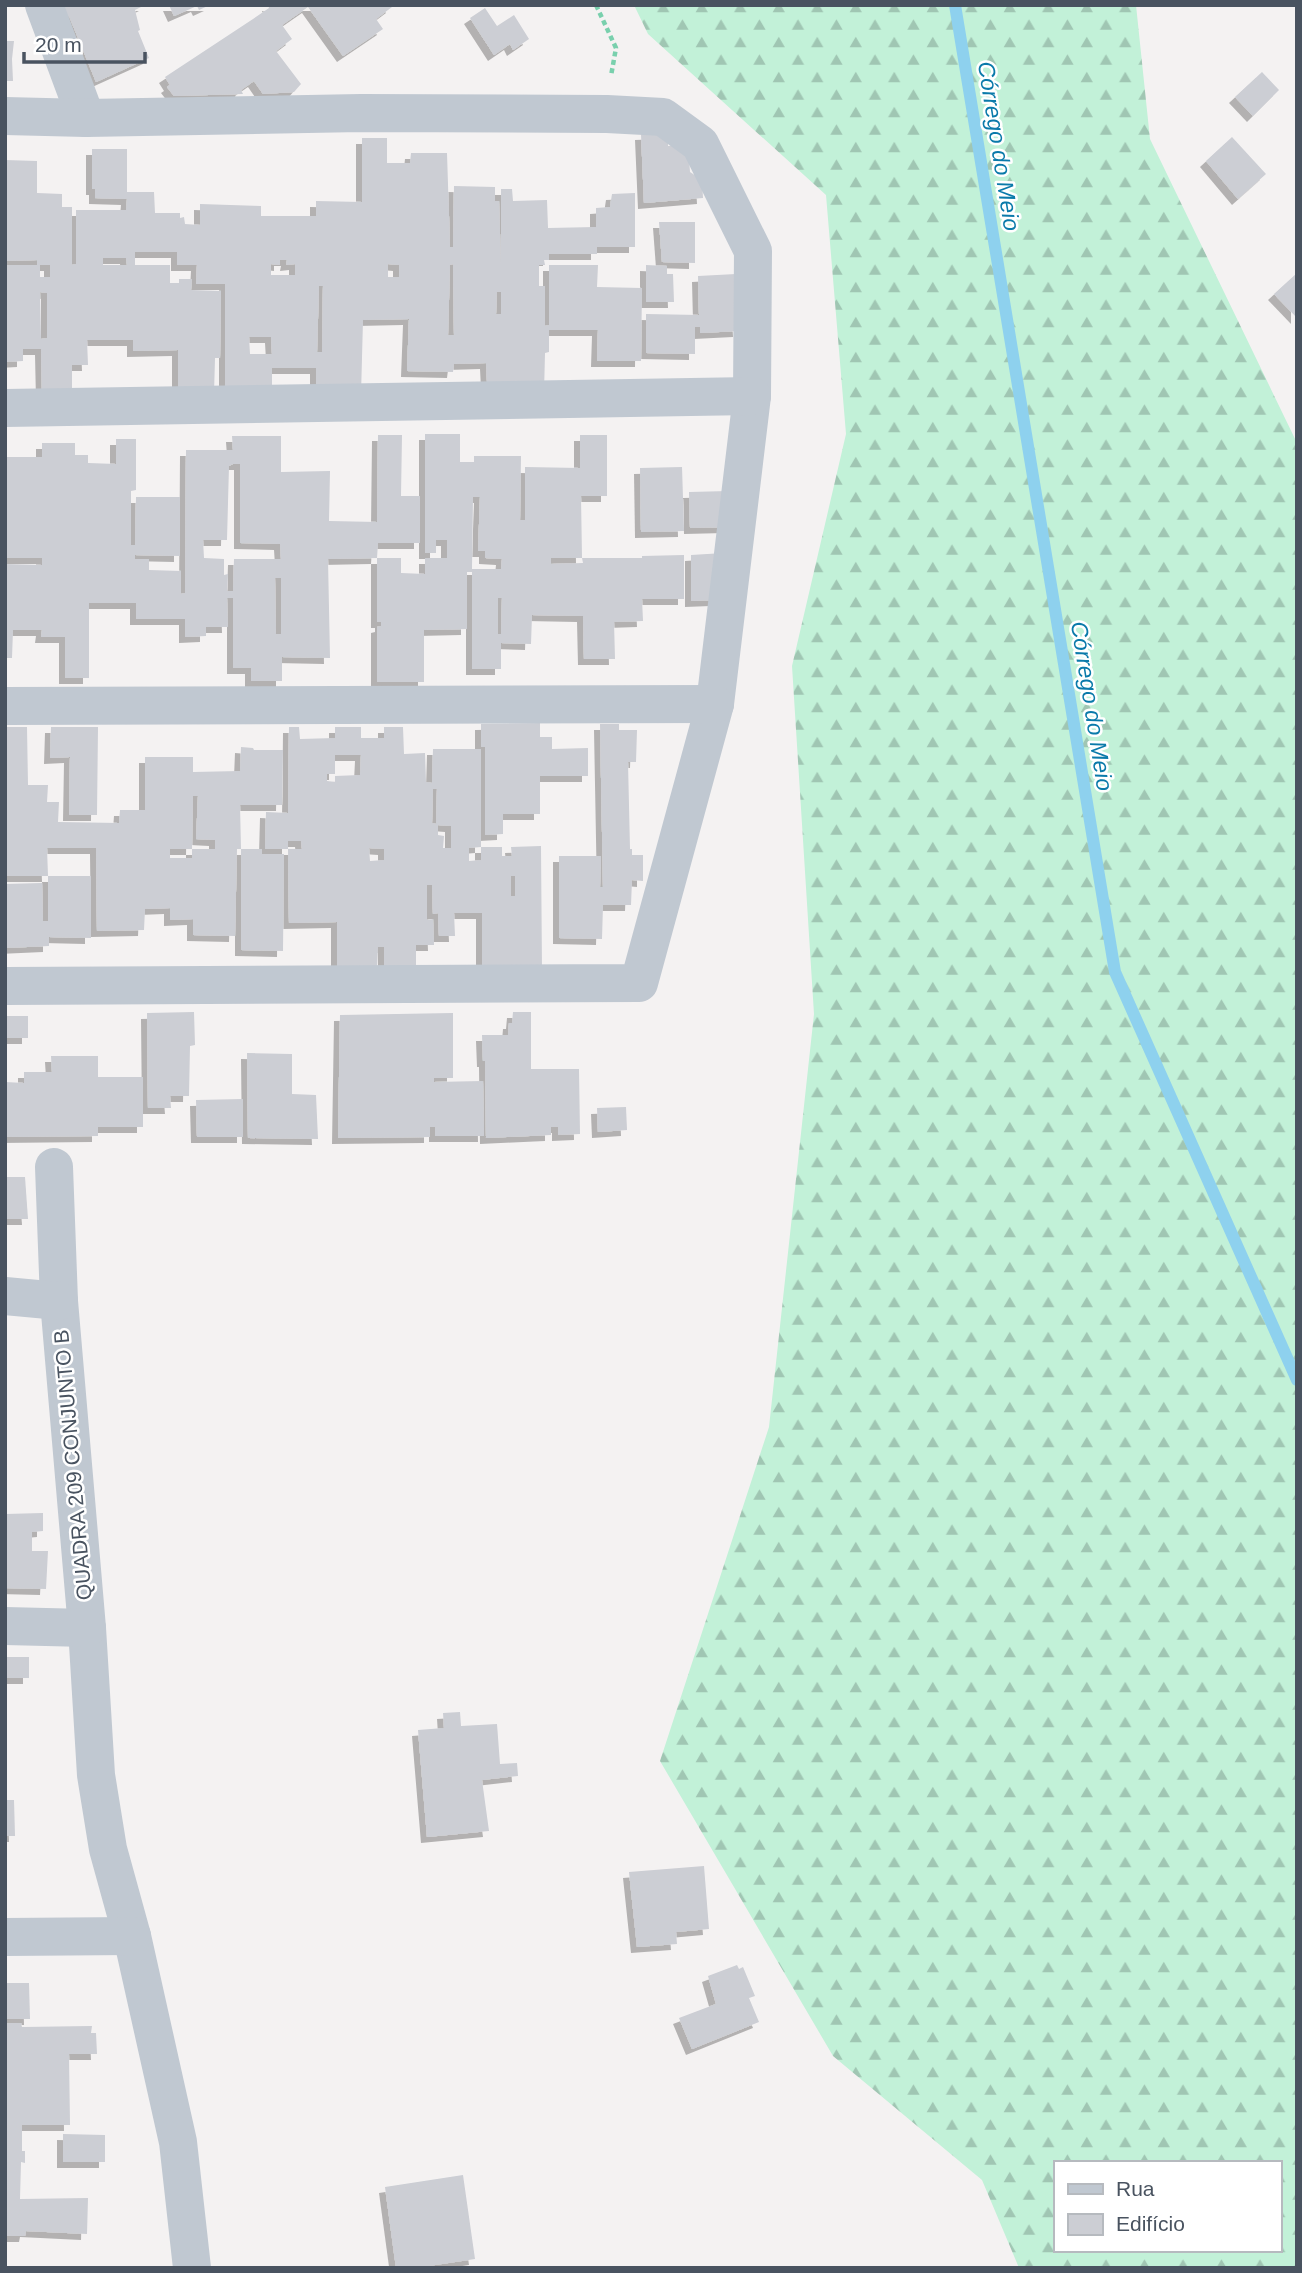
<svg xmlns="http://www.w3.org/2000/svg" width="1302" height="2273" font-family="Arial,sans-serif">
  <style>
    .forest { fill: url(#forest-firs); fill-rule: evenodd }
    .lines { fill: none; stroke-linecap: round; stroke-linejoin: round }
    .stream { stroke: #8ed1ee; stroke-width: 12 }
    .building { fill: #ccced4; fill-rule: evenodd; filter: url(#shadow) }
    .path { stroke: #79d0ad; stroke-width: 4.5; stroke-dasharray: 5 3.5; stroke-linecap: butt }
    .minor { stroke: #c0c8d1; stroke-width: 38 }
    .labels { text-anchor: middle; stroke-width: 5; stroke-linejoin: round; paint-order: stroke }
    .street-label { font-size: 21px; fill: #495360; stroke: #fff }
    .water-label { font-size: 23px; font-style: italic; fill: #0a7aaa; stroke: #fff }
  </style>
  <defs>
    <pattern id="forest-firs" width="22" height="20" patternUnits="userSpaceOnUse" patternTransform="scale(1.75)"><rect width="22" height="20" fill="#c2f1d8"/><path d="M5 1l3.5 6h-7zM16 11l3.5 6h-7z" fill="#a0c6b3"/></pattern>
    <filter id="shadow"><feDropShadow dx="-6" dy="6" stdDeviation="0" flood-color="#0004"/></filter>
  </defs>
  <rect width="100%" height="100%" fill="#f4f2f2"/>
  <path class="forest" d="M634,5h502l14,134 147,304v1825h-278l-37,-88 -149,-124 -173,-295 109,-334 45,-413 -22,-348 54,-232 -20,-239 -178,-161zM1055,2163h224v87h-224z"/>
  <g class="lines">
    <path class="stream" d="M955,5l160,967 182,408"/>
  </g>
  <g class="building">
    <path d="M60,5h85l-10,5 5,20 -2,1 11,27 -53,24 -27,-66 -3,1z"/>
    <path d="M169,5h41l-11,5 -2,-4 -23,10z"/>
    <path d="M268,5h123l1,2 -16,12 7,10 -40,27 -35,-49 -26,18 10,14 -16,12 25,33 -7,8 -31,2 -9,-13 -13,9 2,4 -69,2 -7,-9 3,-2 -5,-8 88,-58 16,-11z"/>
    <path d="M485,8l12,18 17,-11 15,24 -16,11 -3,-6 -16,11 -24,-37z"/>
    <path d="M5,41h9l-2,18 1,22h-8z"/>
    <path d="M1262,72l17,18 -26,26 -18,-19z"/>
    <path d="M668,133v13l20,-2 2,28 12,8 1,18 -59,5 -3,-69z"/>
    <path d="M1232,137l34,37 -28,25 -32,-38z"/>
    <path d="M362,138h25v25h23l1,-10h36l3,94h3l1,-61 41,1v14h4l2,64v-76h11l1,12 34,-1 1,28 48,-1v-19l14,-1 2,-13 23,-1v54h-38v7h-48v6h-5l1,5h-6v21h6v40l4,-1v-60h49l-1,22 45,1 -1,73h-44l1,-31h-49v22l-4,1 -1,40 -57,-11 -1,-19 -32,1 -1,8 -46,-1 2,-52 -46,1 -2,75 -45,-1v-26h-44v25l-47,1v-110h-29l1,-19h-20v-13h-42v13h35v18h9v-4h13l-1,11 30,1 -1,67h-5l-1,36 -36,-1v-43l-45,1v-11h-46l1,25h-16v29h-30l-1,-45h-18v12l-18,1v-97h32v-5l-32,1v-101l32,1v32l25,1v13h10v58l4,-1v-54h50l1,-11 -32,-1v-9h-3v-40h35v43h27l1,21h25v5l4,-1 1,7 15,1v-21l61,2v10h55v-15l46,1zM103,258h23l1,7h-24zM280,260h7l-1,5 9,-1v11h-24v-11l9,1zM388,264l11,1v12h-11zM453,264l1,71h-6l2,-70zM40,265h10v12h-10zM319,286h4l-1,66h-5zM40,292l7,1v45l-6,1zM497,292h4v22h-5zM249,337h22l1,17h-22z"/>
    <path d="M659,222h36v41l-33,-1z"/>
    <path d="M646,265l21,1v8h6l1,28h-28z"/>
    <path d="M1297,273v45l-23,-24z"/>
    <path d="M736,274l3,57 -39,2v-6h-5v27l-49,-1v-39l53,1 -1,-39z"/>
    <path d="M425,434h35v28h14v-6h47l-1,64h5v-53l55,1v-33h27v61h-26l1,62h-31v6l32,-1 -1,-5h60v-2l42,-1v44h-42l1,22 -29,1 1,37h-31l-1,-43 -51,-1 -1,29 -30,-1v26h-29v-97h-5v57l-43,1v52h-47v-55l4,-1v-4h-4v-64h24v15l24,1v-16h22v-18h-11v13h-11zM473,497h7l-2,54h7v7l17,1 -1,10h-29zM498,598h4l-1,36h-3z"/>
    <path d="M378,435h24l-1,61h19v47h-42l-1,15 -49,1 2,99 -48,-1v24h-31v-13h-18v-70h-6l1,29h-22v9l-21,1v-18h-49v-16h-47v75h-24v-41h-24l1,-7h-29l-1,28h-7v-94l37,1v-7h-37v-101h37v-14h33v12h13v8l28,1v-25h20v51l-5,1v54h4l1,-48h44v59l-45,-1v4h14v11l32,1v23l4,-1 1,-143h47l-1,-14h49v36l49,-1 -1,50 48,1zM233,464h7v79l40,1 1,15h-47l-1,32h-6l1,-17 -4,1v-16l-20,-1 -1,-18h24l2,-74zM275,578h6v56h-5z"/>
    <path d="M682,467l2,64 -43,1 -1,-64z"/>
    <path d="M729,491l2,36 -41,1 -1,-36z"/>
    <path d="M740,552l2,47 -51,2v-46z"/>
    <path d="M540,723v14h12v12l36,-1v28h-48v38h-37v20l-18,1v-88h-4v-23z"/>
    <path d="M600,724h19v6h18l-1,32h-8l2,87h2v6h11v26l-11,-1 -1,25h-28l-1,34 -43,-1v-82h42l-1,31h3z"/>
    <path d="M5,727h22l1,58h20l-1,17h12l-1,20 61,1 1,-13h25v-53h48v15l47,-1 1,-24 12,1 1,2h29l-1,55h-42l1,44h21v5h22l-1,97 -42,-1v-101h-4l-2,87 -42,-1v-16l-23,1v-12l-25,1 -1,21 -47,1 -1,-83h-49l1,28h-43zM193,796h5l-2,43 19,1v9h-23v9h-22v-9h22z"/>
    <path d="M51,727h47l-1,88h-28l1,-58 -20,1z"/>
    <path d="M289,727h10l1,12 35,-1v-11h26v11h23v-11h19l1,27 21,-1 1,29 6,1 1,-34h48v98l-12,1v13l12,-1v-13h21v9h10l-1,-9 30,-1 1,126 -60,-4v-55h-28l1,23h-16l-1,-23 -5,1 -1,-29h-5v35l6,-1 1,26h-18v22l-32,1v-21h-6l-1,22 -40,1v-48l-48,1 -1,-74h14l-1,-8h-13v8h-23l1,-37 22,1zM335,755h26l-1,20 -25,1v6l-8,-1v-7h8zM433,789h4l-1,35 -4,-1zM438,825l13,1v22h-8l1,-12 -6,-1zM369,848l15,1v11l-14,1zM511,876h4v20h-4z"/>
    <path d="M48,876h43v62l-42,-1v9l-44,2v-64l37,-1 1,38h5z"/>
    <path d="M194,1012l1,33 -5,1 -1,50h-19l1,12h-23l-1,-95z"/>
    <path d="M513,1012h18v57h48l1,65 -22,1v-8h-7v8l-65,3 -1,-77h-2l-1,-26h26l1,-12h3z"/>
    <path d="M453,1013v65h-19v4l49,-1 1,55h-49v-9h-5v10l-92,1 2,-123z"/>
    <rect x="5" y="1016" width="23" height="22"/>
    <path d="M247,1053l45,1v40l24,1 2,44 -70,-1z"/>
    <path d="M51,1056h47v21h45v50h-45v9l-93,1v-55l19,1v-11h28z"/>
    <path d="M243,1099v38h-46l-1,-37z"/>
    <path d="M626,1107l1,23 -29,2 -1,-24z"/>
    <path d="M5,1177h20l3,42h-23z"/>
    <path d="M43,1513v18l-11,1v19h16l-2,38 -41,-1v-74z"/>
    <rect x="5" y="1657" width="24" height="21"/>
    <path d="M460,1712l1,14 36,-2 3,40 17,-1 1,13 -36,4 7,51 -62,6 -9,-107 26,-2 -1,-15z"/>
    <path d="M5,1800h9l1,36h-10z"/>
    <path d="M704,1866l5,63 -33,3 1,12 -40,3 -8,-75z"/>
    <path d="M737,1965l2,4 4,-2 12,29 -6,2 10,24 -67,27 -13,-31 37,-14 -8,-28z"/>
    <path d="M5,1983h24l1,36h-25z"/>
    <path d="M5,2023h16l1,4 70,-1 -1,7h5l1,21h-28l1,71h-48v26h3v12l-4,-1 -1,37 68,-1 -1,36 -61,-3 -1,5h-20z"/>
    <path d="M63,2134l42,1v27h-42z"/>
    <path d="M463,2175l12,84 -60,9h-19l-11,-81z"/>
  </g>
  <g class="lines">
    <path class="path" d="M596,5l20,43 -5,28"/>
    <g class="minor">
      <path d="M44,5l42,113"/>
      <path d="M5,116l81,2 275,-5 246,1 56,3 37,27 53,107 -1,145 -37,308 -76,279 -634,3"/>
      <path d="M5,408l747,-12"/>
      <path d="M5,706l710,-2"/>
      <path d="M54,1167l5,134 28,327 9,147 12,74 24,87 46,206 14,126"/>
      <path d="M5,1296l54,5"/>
      <path d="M5,1626l82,2"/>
      <path d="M5,1937l127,-1"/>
    </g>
  </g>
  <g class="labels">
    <g class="street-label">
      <text transform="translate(73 1465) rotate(-95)" y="7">QUADRA 209 CONJUNTO B</text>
    </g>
    <g class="water-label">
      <text transform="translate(999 146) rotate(81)" y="8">Córrego do Meio</text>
      <text transform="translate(1092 706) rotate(81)" y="8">Córrego do Meio</text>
    </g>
  </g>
  <rect width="1302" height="2273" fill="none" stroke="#495360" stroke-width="14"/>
  <rect x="1054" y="2161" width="228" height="91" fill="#ffffff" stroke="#b6babf" stroke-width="2"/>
  <rect x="1068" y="2184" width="35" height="10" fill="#c0c8d1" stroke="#b6babf" stroke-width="2"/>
  <text x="1116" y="2196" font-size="21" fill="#495360">Rua</text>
  <rect x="1068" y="2214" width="35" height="21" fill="#ccced4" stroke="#b6babf" stroke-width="2"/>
  <text x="1116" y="2231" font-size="21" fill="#495360">Edifício</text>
  <path d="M24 52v10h121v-10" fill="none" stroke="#495360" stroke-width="3.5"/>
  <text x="35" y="52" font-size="21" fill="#495360" stroke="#ffffff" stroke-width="5" paint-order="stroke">20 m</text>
</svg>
